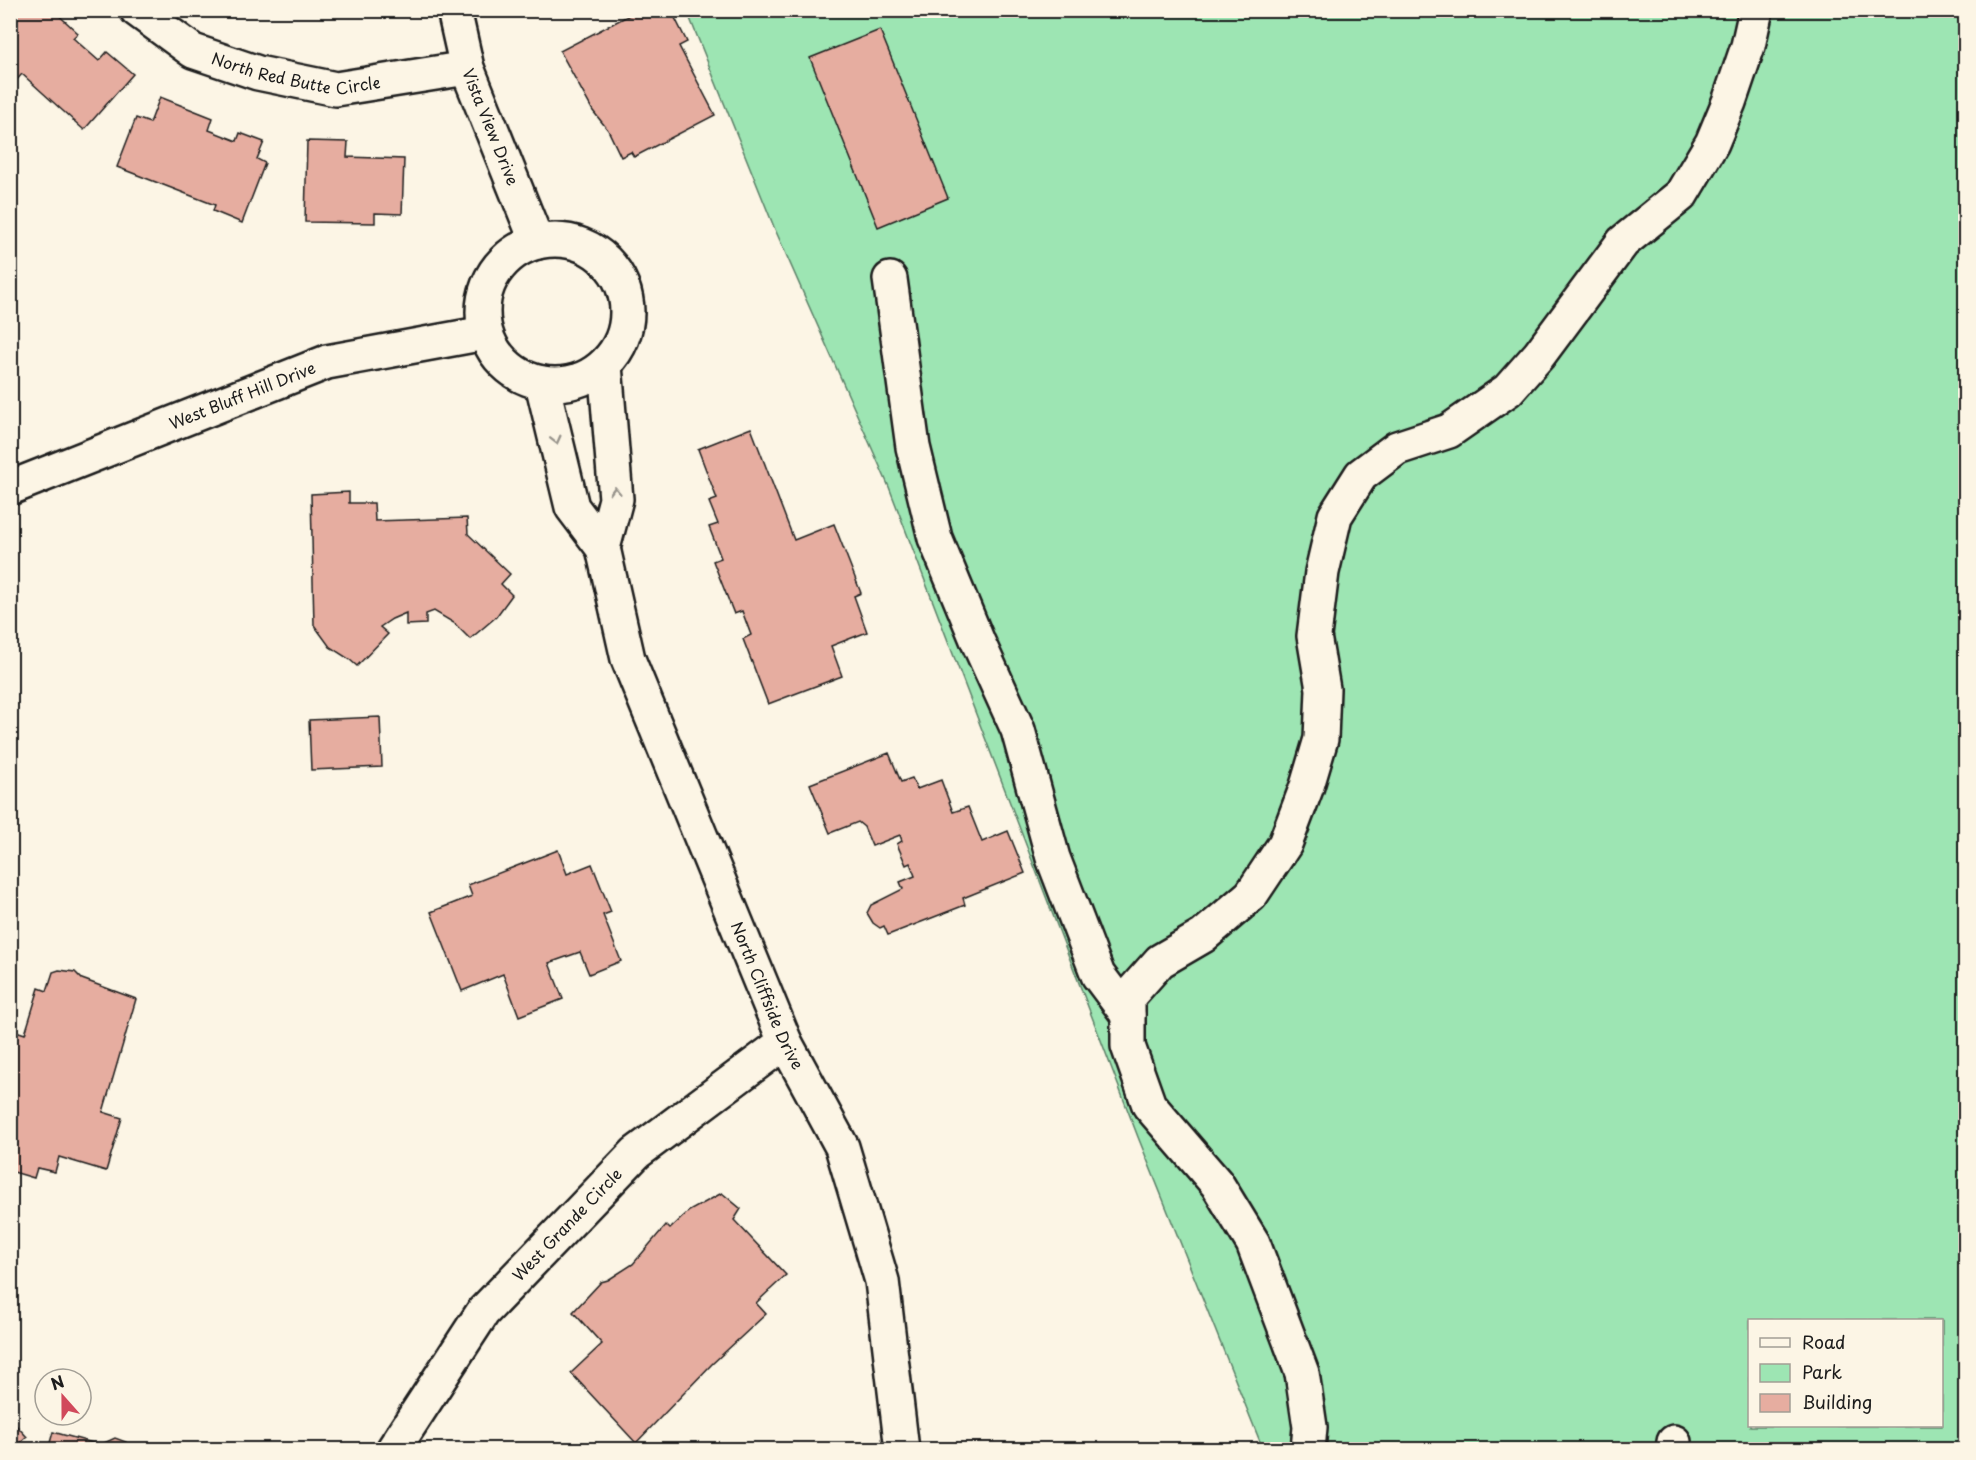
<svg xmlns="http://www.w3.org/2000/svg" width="1976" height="1460" font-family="'Playpen Sans',sans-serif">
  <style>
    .green { fill: #9de5b3; stroke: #5c8068; stroke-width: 1.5; fill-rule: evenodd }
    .building { fill: #e6ada0; stroke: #1c1c1c; stroke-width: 1.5 }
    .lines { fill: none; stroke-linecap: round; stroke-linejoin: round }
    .minor-casing { stroke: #1c1c1c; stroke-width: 38 }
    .minor { stroke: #fcf5e5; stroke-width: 33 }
    .oneway { stroke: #97938b }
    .labels { text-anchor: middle; stroke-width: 4.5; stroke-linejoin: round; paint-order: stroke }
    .street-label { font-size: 16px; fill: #1c1c1c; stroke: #fcf5e5 }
  </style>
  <rect width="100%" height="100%" fill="#fcf5e5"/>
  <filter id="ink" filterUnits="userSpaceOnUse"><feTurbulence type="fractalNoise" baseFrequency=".0167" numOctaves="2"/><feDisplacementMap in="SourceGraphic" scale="12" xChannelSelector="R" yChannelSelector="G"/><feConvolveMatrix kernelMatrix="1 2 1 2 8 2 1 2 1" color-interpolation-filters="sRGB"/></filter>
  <g filter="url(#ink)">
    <path class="green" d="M687,11h1278v1438h-702l-125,-312 -249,-650 -115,-260zM1750,1320h192v106h-192z"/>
    <g class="building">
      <path d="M16,10h37l25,23 -5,5 26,23 8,-9 26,22 -49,56 -62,-56 -9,10 -3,-2v-65z"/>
      <path d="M639,10h32l16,32 -8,4 36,69 -81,42 -3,-5 -10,5 -13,-27 -15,-19 -33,-60z"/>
      <path d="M880,30l68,168 -70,29 -68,-169z"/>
      <path d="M160,97l53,21 -4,12 28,11 3,-8 24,9 -7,17 8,4 -23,60 -29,-12 2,-6 -98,-38 19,-49 14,5z"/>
      <path d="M307,141l41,1 -1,15 57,2 -2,55 -27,-1v10l-70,-1z"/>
      <path d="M751,428l43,112 40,-16 27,69 -7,3 13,36 -36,14 11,30 -74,28 -25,-65 8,-4 -9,-24 -8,3 -21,-53 8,-3 -12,-31 9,-3 -9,-22 8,-3 -19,-50z"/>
      <path d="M349,492v11h25l1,18 92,-3 1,16 42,40 -9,10 11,11 -16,22 -26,22 -16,-16 -20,-12 -8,3v10l-20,1v-12l-14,6 -12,8 8,7 -31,32 -8,-7 -19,-12 -16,-22 -3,-131z"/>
      <path d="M380,717l2,50 -71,3 -2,-50z"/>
      <path d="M889,753l12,29 11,-4 5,11 24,-9 12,32 15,-5 14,35 26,-11 17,42 -62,25 2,7 -77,30 -4,-9 -4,2 -7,-5 -6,-10 4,-8 32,-16 -3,-7 15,-6 -5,-13 -4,2 -9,-21 5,-3 -2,-6 -28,11 -8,-19 -6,-5 -28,11 -20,-49z"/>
      <path d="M558,850l9,24 25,-10 19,48 -8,3 18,46 -32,13 -9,-22 -31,11 14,36 -44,17 -16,-42 -41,17 -31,-79 41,-16 -4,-11z"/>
      <path d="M59,970l16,2 7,7 54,20 -33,113 19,6 -16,53 -47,-14 -4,15 -18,-4 -3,10 -24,-7v-142l15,5 14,-46 8,3 6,-19z"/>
      <path d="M722,1193l19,16 -7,11 52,55 -30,28 10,11 -54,50 -76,79 -65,-70 31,-29 -29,-32 28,-30 7,-2 25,-16 33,-39 4,4 19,-18z"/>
      <path d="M15,1424l12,13 -11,10 -6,-6v-13z"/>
      <path d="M53,1432l47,13 15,-7 11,4 4,8h-82z"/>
    </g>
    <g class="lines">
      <defs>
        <g id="minor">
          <path id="s1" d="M137,10l56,41 65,22 78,16 131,-21"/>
          <path id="s2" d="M454,10l13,58 70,174"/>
          <circle cx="555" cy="312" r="72"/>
          <path d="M890,279l23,168 22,91 43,104 40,88 35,128 45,117 30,40"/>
          <path id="s3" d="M542,383l30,124 31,41 25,111 157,383 57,105 40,134 20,169"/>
          <path id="s4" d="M10,488l317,-126 158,-29"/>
          <path d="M603,548l13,-49 -11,-134"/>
          <path id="s5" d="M393,1450l90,-138 153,-159 149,-111"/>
          <path d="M1308,1450l2,-23 -8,-54 -49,-130 -36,-59 -68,-79 -21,-59v-49l32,-36 43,-25 48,-41 34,-51 22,-58 14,-47 2,-50 -9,-53 8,-64 13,-56 26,-41 36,-27 52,-17 59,-41 31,-35 84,-113 58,-47 31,-52 17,-41 19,-56 8,-36"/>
          <path d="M1673,1450l1,-8"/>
        </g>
      </defs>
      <use href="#minor" class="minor-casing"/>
      <use href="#minor" class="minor"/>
    </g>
    <defs><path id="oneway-chevron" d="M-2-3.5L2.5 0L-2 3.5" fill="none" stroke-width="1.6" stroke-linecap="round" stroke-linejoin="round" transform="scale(1.5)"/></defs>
    <g class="oneway">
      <use href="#oneway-chevron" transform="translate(556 440) rotate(76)"/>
      <use href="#oneway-chevron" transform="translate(615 491) rotate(-92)"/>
    </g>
  </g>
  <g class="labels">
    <g class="street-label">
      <text dy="6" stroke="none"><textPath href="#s1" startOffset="176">North Red Butte Circle</textPath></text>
      <text dy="6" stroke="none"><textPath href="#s2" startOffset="123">Vista View Drive</textPath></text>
      <text dy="6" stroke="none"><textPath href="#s4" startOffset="250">West Bluff Hill Drive</textPath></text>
      <text dy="6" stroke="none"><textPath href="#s3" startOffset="657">North Cliffside Drive</textPath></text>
      <text dy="6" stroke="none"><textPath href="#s5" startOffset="286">West Grande Circle</textPath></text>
    </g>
  </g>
  <rect width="1976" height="1460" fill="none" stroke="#fcf5e5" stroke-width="36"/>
  <rect x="18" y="18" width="1940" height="1424" fill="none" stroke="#1c1c1c" stroke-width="2" filter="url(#ink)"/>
  <rect x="1748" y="1319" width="195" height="108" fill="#fcf5e5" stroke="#a29e95" stroke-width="1.5"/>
  <rect x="1760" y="1338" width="30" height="9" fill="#fcf5e5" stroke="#a29e95" stroke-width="1.5"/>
  <text x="1802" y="1349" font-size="18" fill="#1c1c1c">Road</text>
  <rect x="1760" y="1364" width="30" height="18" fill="#9de5b3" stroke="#a29e95" stroke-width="1.5"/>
  <text x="1802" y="1379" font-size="18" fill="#1c1c1c">Park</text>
  <rect x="1760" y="1394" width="30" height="18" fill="#e6ada0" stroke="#a29e95" stroke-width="1.5"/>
  <text x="1802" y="1409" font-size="18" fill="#1c1c1c">Building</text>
  <g transform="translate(63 1397) rotate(339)"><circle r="28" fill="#fcf5e5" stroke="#a29e95" stroke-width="1.5"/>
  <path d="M0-4.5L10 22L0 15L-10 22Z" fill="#d1495b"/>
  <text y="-9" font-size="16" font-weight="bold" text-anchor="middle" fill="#1c1c1c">N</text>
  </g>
</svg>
